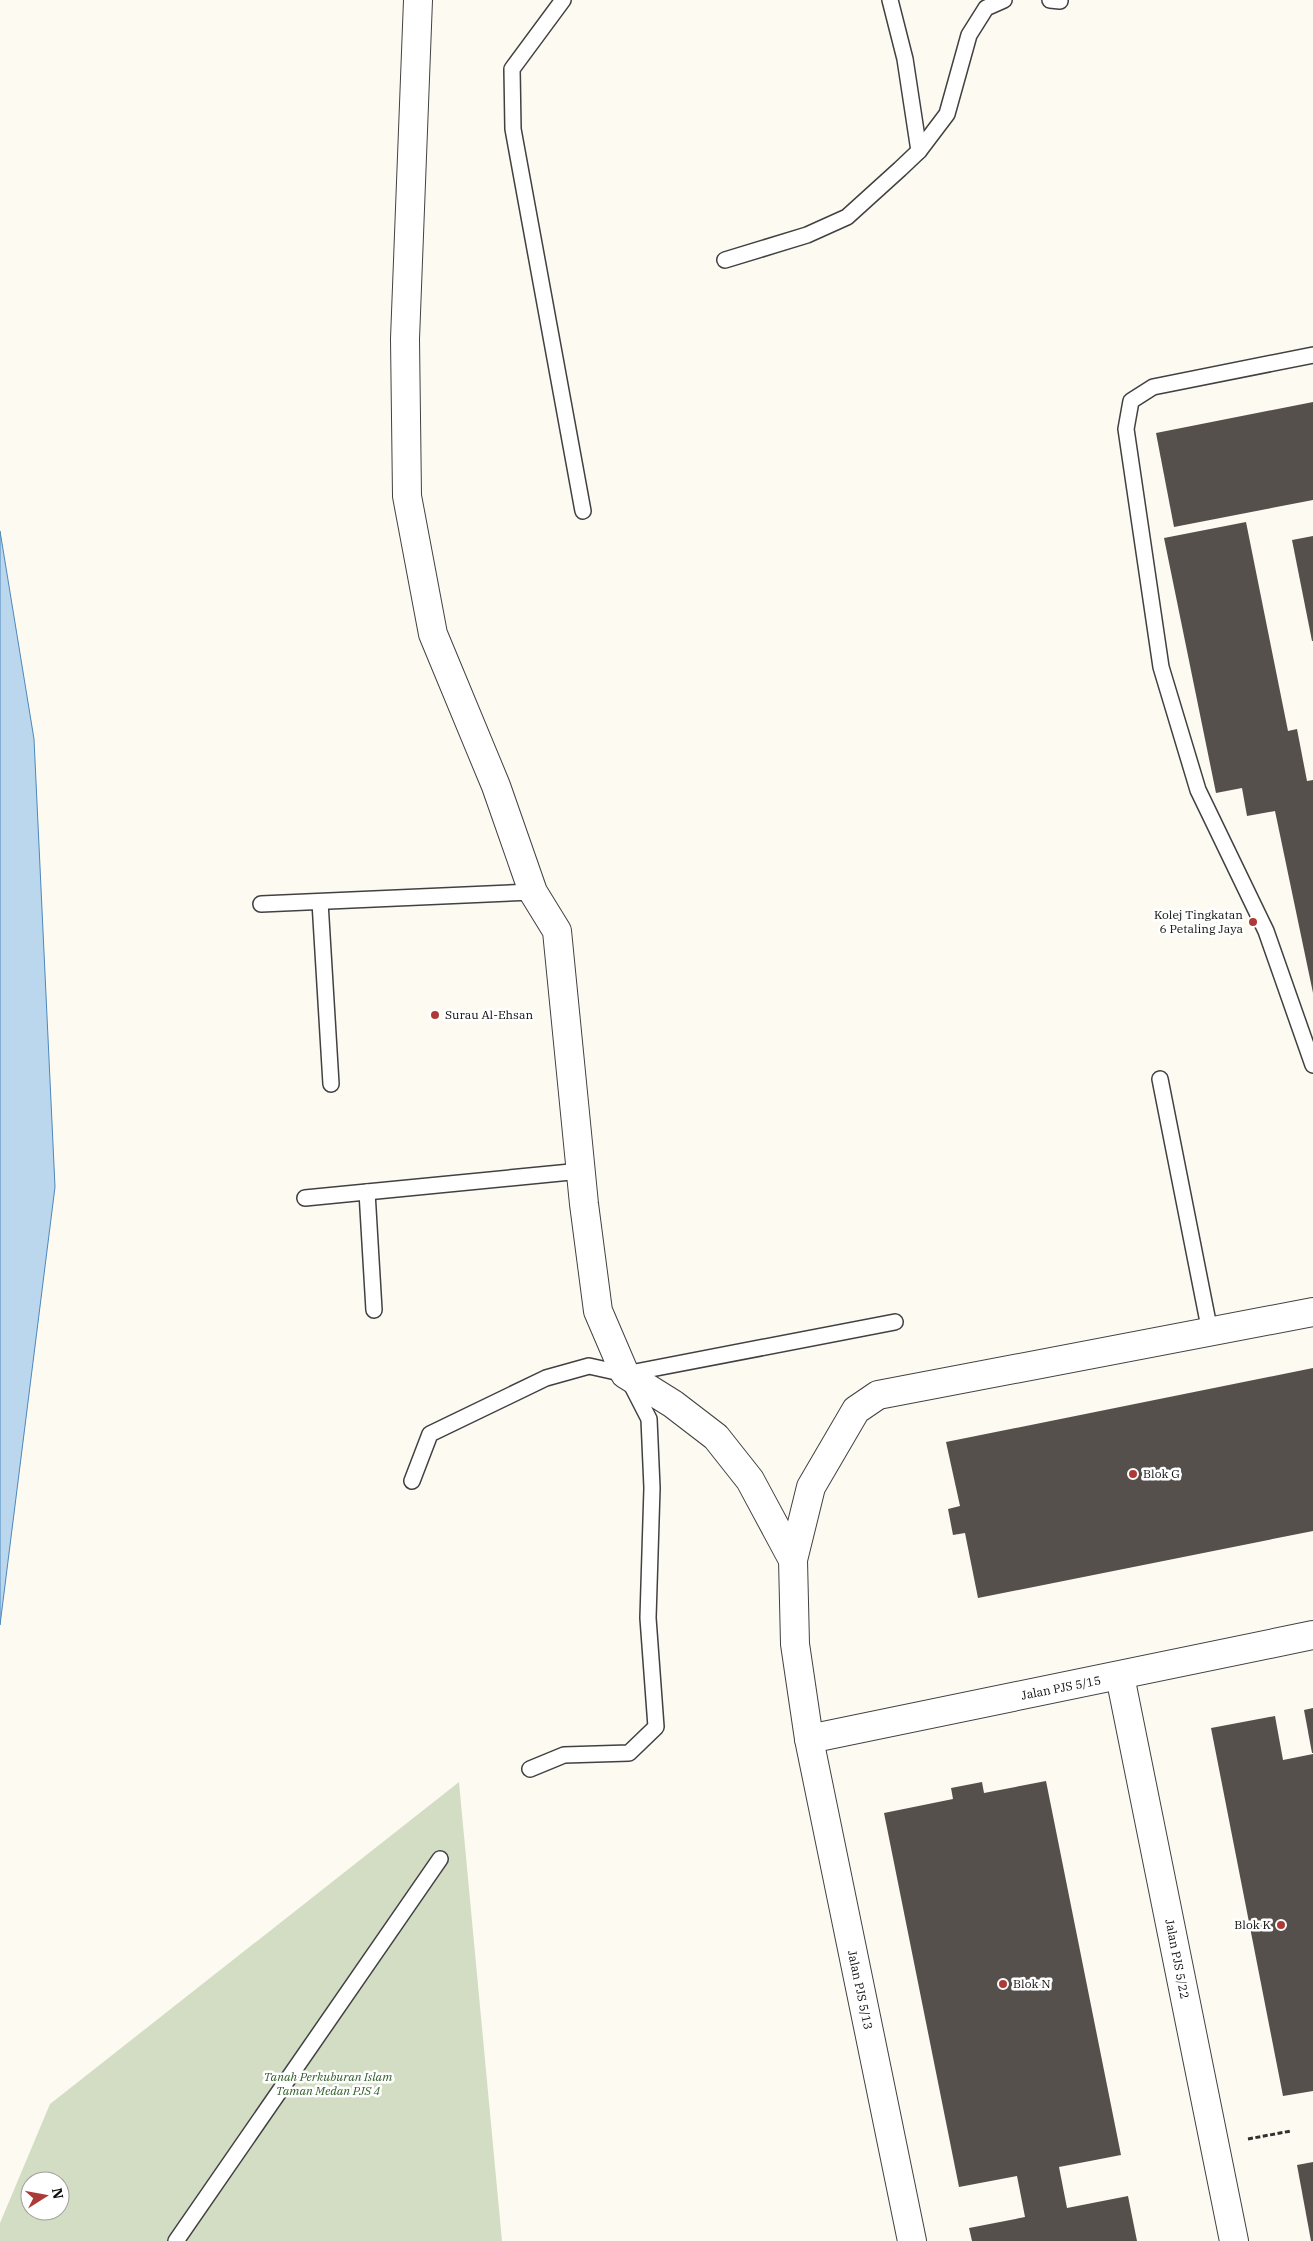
<svg xmlns="http://www.w3.org/2000/svg" width="1313" height="2241" font-family="'IBM Plex Serif',serif">
  <style>
    .cemetery { fill: #d3ddc4; fill-rule: evenodd }
    .water { fill: #bbd7ee; stroke: #4c87bc }
    .building { fill: #55504c }
    .lines { fill: none; stroke-linecap: round; stroke-linejoin: round }
    .service-casing { stroke: #414141; stroke-width: 18 }
    .minor-casing { stroke: #414141; stroke-width: 30 }
    .path { stroke: #303030; stroke-width: 3; stroke-dasharray: 5 2.5; stroke-linecap: butt }
    .service { stroke: #fff; stroke-width: 15 }
    .minor { stroke: #fff; stroke-width: 28 }
    .poi-dot { fill: #ac3b38; stroke: #fff; stroke-width: 2 }
    .labels { text-anchor: middle; stroke-width: 5; stroke-linejoin: round; paint-order: stroke }
    .poi-label { font-size: 12px; fill: #0e0e0e; stroke: #fff; text-anchor: start }
    .street-label { font-size: 12px; fill: #0e0e0e; stroke: #fff }
    .park-label { font-size: 12px; font-style: italic; fill: #2e5d26; stroke: #fff }
  </style>
  <rect width="100%" height="100%" fill="#fdfbf1"/>
  <path class="cemetery" d="M459,1782l43,459h-502v-18l50,-119zM30,2181h30v30h-30z"/>
  <path class="water" d="M0,531l34,208 21,448 -55,438z"/>
  <g class="building">
    <path d="M1313,402v98l-139,27 -18,-94z"/>
    <path d="M1246,522l42,209 9,-2 10,52 6,-1v213l-38,-182 -28,5 -5,-28 -26,5 -52,-255z"/>
    <path d="M1313,536v105h-1l-20,-101z"/>
    <path d="M1313,1368v163l-335,67 -13,-65 -12,2 -5,-26 12,-3 -14,-64z"/>
    <path d="M1313,1708v45h-1l-8,-43z"/>
    <path d="M1275,1716l8,44 30,-6v337l-30,5 -72,-368z"/>
    <path d="M1046,1781l75,374 -62,12 8,41 61,-12 9,45h-165l-3,-13 56,-11 -8,-41 -58,11 -75,-374 69,-14 -2,-11 31,-6 2,11z"/>
    <path d="M1313,2162v79h-2l-14,-76z"/>
  </g>
  <g class="lines">
    <defs>
      <g id="service">
        <path d="M563,0l-51,69 1,60 70,382"/>
        <path d="M890,0l15,59 14,92"/>
        <path d="M1050,0l10,1"/>
        <path d="M725,260l82,-25 40,-18 53,-48 19,-18 28,-37 22,-79 17,-27 18,-8"/>
        <path d="M1313,355l-160,32 -22,14 -5,28 35,238 37,123 68,141 47,134"/>
        <path d="M320,902l11,182"/>
        <path d="M261,904l272,-12"/>
        <path d="M1160,1079l50,253"/>
        <path d="M367,1192l7,118"/>
        <path d="M305,1198l276,-27"/>
        <path d="M412,1481l18,-47 116,-56 43,-12 36,8 270,-52"/>
        <path d="M530,1769l34,-14 65,-2 27,-26 -8,-109 4,-130 -3,-69 -19,-37"/>
        <path d="M176,2241l264,-382"/>
      </g>
      <g id="minor">
        <path d="M418,0l-13,339 2,157 26,138 63,152 37,106 24,39 27,273 14,107 27,63 48,30 43,33 34,43 43,80 2,84 14,95 103,502"/>
        <path d="M793,1560l18,-73 45,-77 22,-15 435,-83"/>
        <path d="M1120,1676l114,565"/>
        <path d="M809,1739l504,-104"/>
      </g>
    </defs>
    <use href="#service" class="service-casing"/>
    <use href="#minor" class="minor-casing"/>
    <path class="path" d="M1248,2139l43,-8"/>
    <use href="#service" class="service"/>
    <use href="#minor" class="minor"/>
  </g>
  <g class="poi-dot">
    <circle cx="1253" cy="922" r="5"/>
    <circle cx="435" cy="1015" r="5"/>
    <circle cx="1133" cy="1474" r="5"/>
    <circle cx="1281" cy="1925" r="5"/>
    <circle cx="1003" cy="1984" r="5"/>
  </g>
  <g class="labels">
    <g class="poi-label">
      <text x="1243" y="919" text-anchor="end">Kolej Tingkatan<tspan x="1243" dy="14">6 Petaling Jaya</tspan></text>
      <text x="445" y="1019">Surau Al-Ehsan</text>
      <text x="1143" y="1478">Blok G</text>
      <text x="1271" y="1929" text-anchor="end">Blok K</text>
      <text x="1013" y="1988">Blok N</text>
    </g>
    <g class="street-label">
      <text transform="translate(1061 1688) rotate(-11)" y="4">Jalan PJS 5/15</text>
      <text transform="translate(1177 1959) rotate(79)" y="4">Jalan PJS 5/22</text>
      <text transform="translate(860 1990) rotate(78)" y="4">Jalan PJS 5/13</text>
    </g>
    <g class="park-label">
      <text x="328" y="2081">Tanah Perkuburan Islam<tspan x="328" dy="14">Taman Medan PJS 4</tspan></text>
    </g>
  </g>
  <g transform="translate(45 2196) rotate(79)"><circle r="24" fill="#ffffff" stroke="#9f9f9f"/>
  <path d="M0-4L9 19L0 12L-9 19Z" fill="#ac3b38"/>
  <text y="-8" font-size="14" font-weight="bold" text-anchor="middle" fill="#0e0e0e">N</text>
  </g>
</svg>
